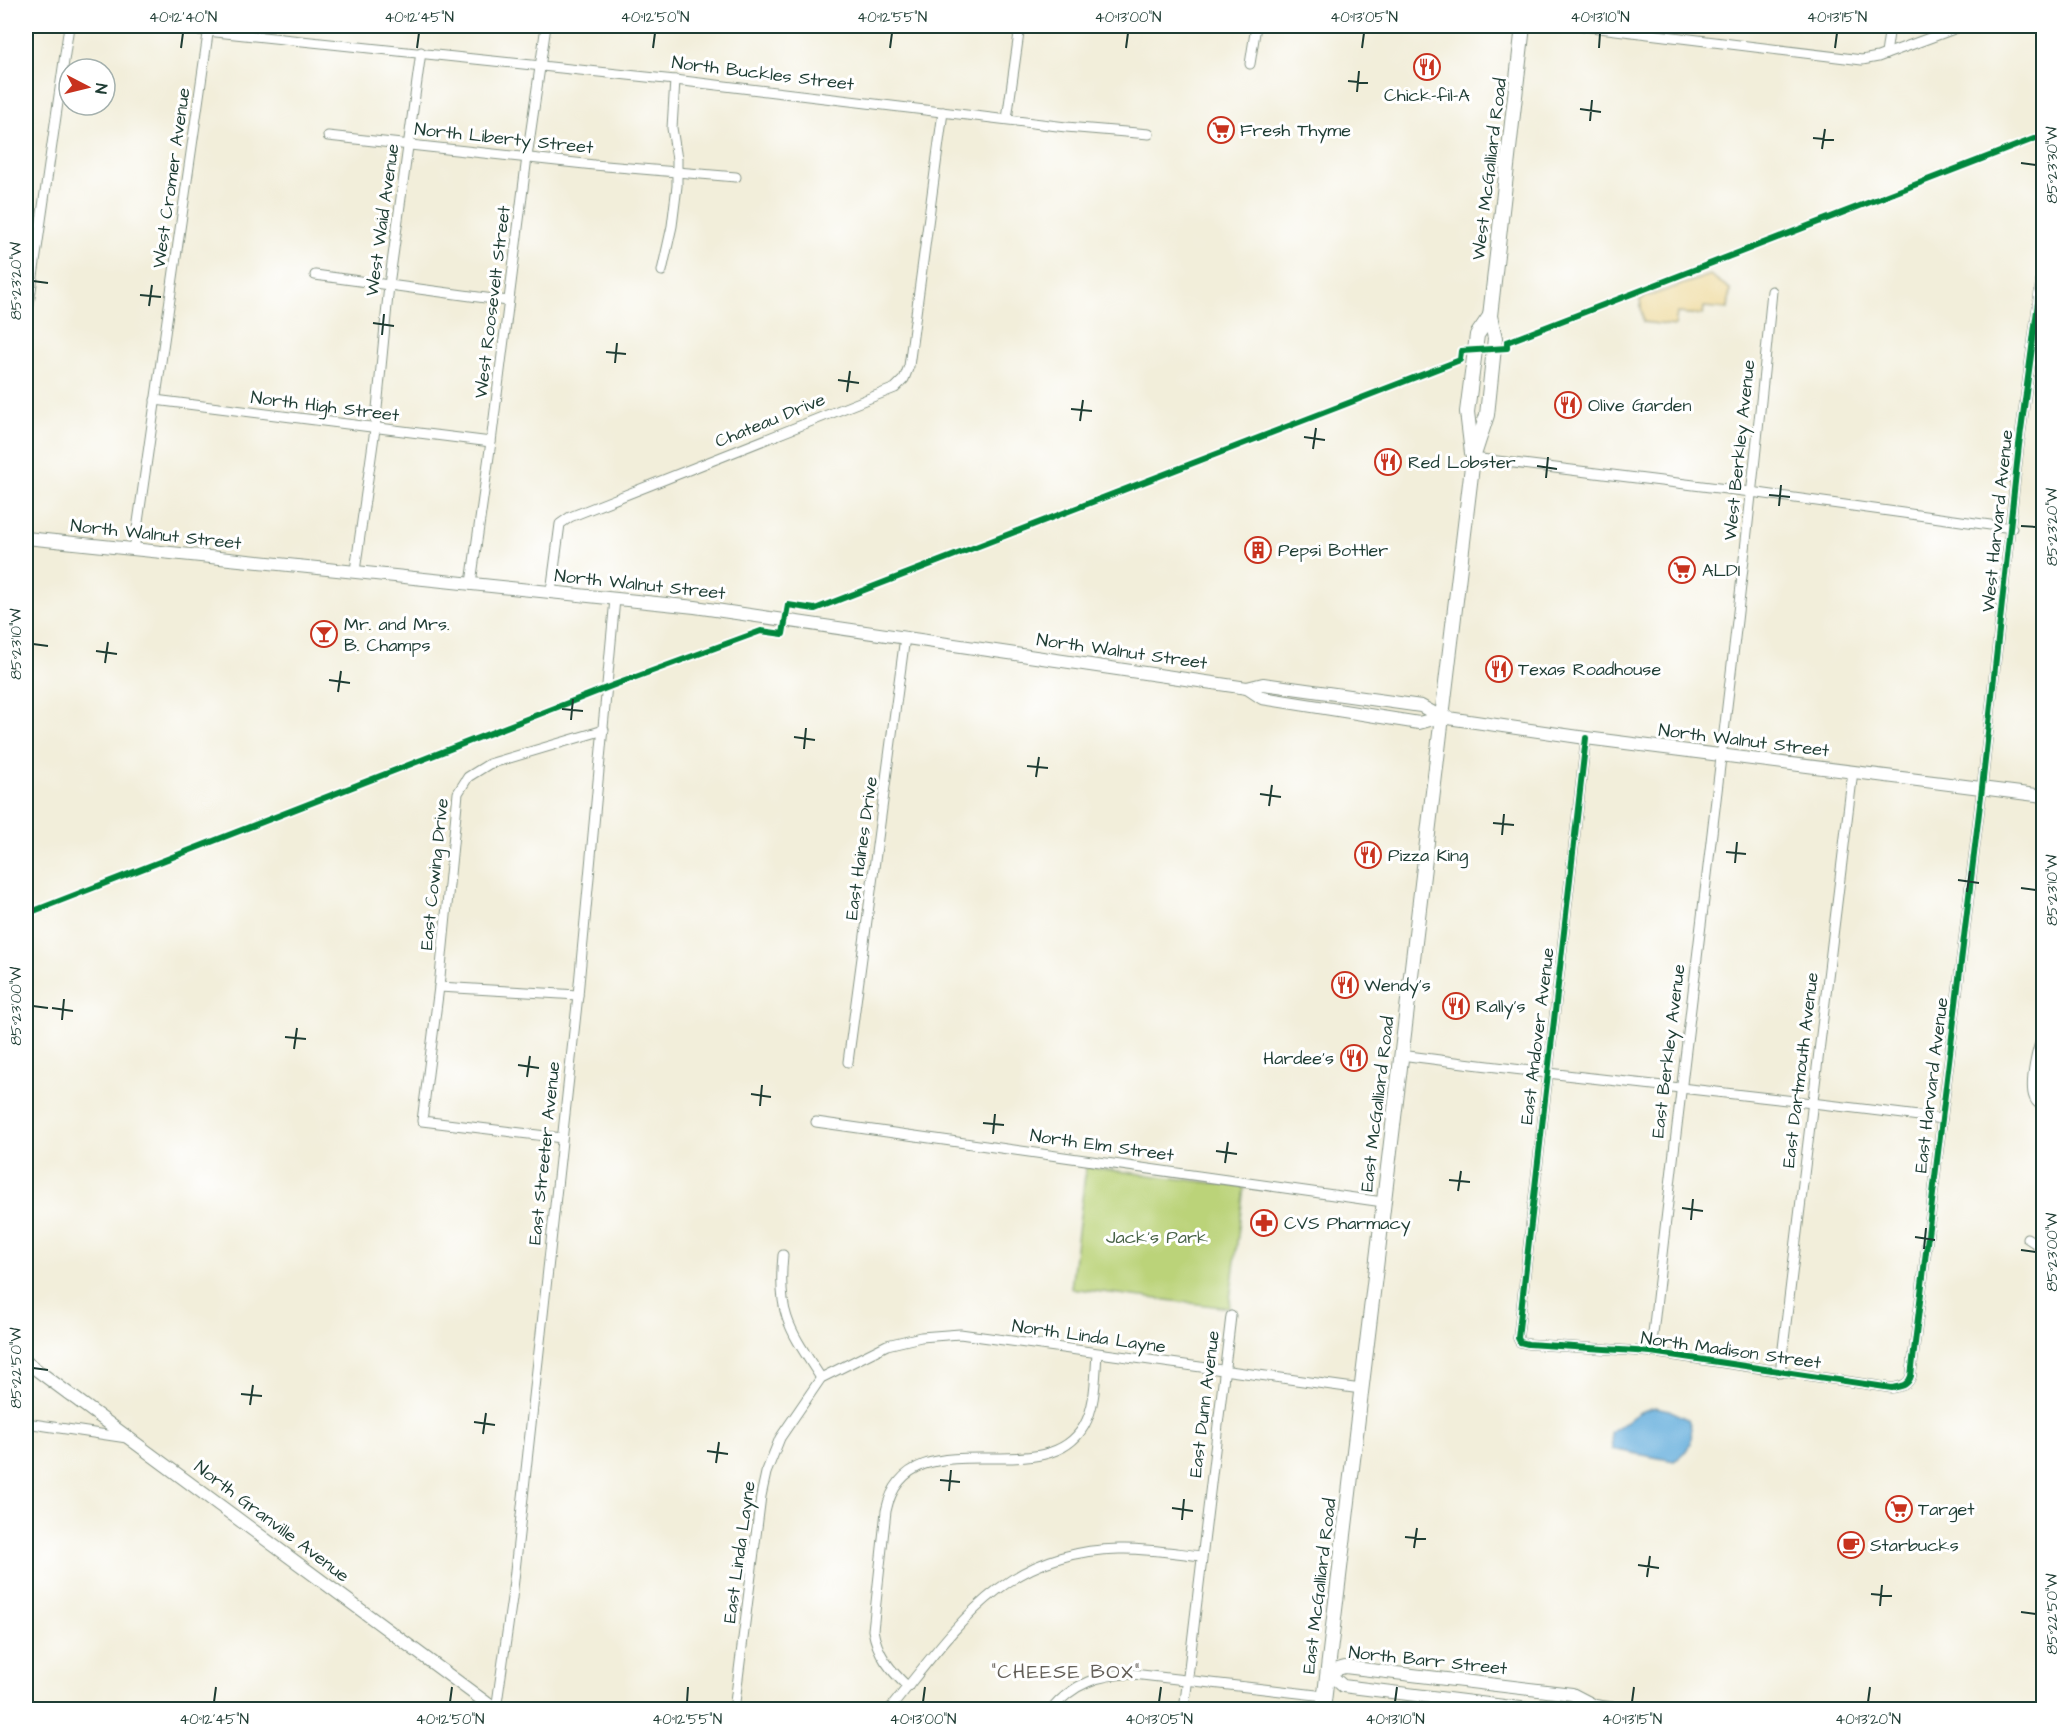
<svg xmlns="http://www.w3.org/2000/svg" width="2069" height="1735" font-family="'Architects Daughter',sans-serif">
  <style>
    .green { fill: #bbd379; stroke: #6d8856; stroke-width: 1.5 }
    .sand { fill: #eeda9e; stroke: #868c69; stroke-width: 1.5 }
    .water { fill: #64addc; stroke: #427588; stroke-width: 1.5 }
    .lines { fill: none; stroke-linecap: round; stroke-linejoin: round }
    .street-casing { stroke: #889687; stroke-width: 11 }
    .secondary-casing { stroke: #889687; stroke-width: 14 }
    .primary-casing { stroke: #889687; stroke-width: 16 }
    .street { stroke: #fff; stroke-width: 9 }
    .secondary { stroke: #fff; stroke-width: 12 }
    .primary { stroke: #fff; stroke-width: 14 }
    .cycleway-casing { stroke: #fff; stroke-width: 10 }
    .cycleway { stroke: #00873e; stroke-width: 6 }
    .ticks { fill: none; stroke: #1f3d34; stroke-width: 2 }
    .labels { text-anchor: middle; stroke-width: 6; stroke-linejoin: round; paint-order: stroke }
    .street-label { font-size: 18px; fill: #1f3d34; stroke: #fff }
    .poi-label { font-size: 18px; fill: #1f3d34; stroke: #fff; text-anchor: start }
    .park-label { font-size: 18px; fill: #466245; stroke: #fff }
    .neighbourhood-label { font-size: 20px; letter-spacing: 1.5px; fill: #645f58; stroke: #fff }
    .neatline { fill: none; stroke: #1f3d34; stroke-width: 2 }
    .ticks-label { font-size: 15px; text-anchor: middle; fill: #1f3d34 }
  </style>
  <rect width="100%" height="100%" fill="#fff"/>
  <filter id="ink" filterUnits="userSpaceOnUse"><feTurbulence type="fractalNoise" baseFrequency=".0167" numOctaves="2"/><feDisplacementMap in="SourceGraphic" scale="12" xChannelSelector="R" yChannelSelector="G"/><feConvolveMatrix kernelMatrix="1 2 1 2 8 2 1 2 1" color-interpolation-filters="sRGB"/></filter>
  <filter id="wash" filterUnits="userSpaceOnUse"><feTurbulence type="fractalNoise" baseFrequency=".008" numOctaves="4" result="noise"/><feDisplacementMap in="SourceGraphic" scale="24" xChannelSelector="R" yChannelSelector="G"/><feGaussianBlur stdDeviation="1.35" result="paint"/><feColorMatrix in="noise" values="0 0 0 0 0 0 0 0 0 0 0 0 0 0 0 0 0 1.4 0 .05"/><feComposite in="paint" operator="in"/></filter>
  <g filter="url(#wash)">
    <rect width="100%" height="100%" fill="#f2eeda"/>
    <path class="green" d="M1086,1167l158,20 -15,121 -158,-20z"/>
    <path class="sand" d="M1710,275l20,14 -2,20 -24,-2 -1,8 -26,-2 -2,13 -32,-4 -3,-23z"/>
    <path class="water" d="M1655,1407l14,3 19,9c8,17 2,33 -14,42l-62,-12 -1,-17 29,-20z"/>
  </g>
  <g filter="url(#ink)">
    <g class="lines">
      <defs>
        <g id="street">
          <path d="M159,26l516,54 391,47 83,7"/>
          <path d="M1583,26l279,34 16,-3 84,-31"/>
          <path d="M1886,54l4,-28"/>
          <path d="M1250,64l6,-38"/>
          <path d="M1007,119l13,-93"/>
          <path d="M328,136l266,29 142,12"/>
          <path d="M662,271l10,-45 5,-40v-27l-5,-31 3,-48"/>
          <path d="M315,275l193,26"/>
          <path d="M26,325l43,-299"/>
          <path d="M155,400l336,42"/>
          <path d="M1473,458l278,34 261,36"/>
          <path d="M134,550l75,-523"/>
          <path d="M355,571l20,-142 14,-144 32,-233"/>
          <path d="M471,583l20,-141 36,-285 19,-131"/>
          <path d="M551,592l9,-68 10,-7 325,-129 9,-9 5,-13 34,-254"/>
          <path d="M1586,738l-68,600 2,4 8,2 123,8 241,36c9,-2 16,-2 19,-12l71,-588 37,-343 25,-187"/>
          <path d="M439,987l139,8"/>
          <path d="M2044,1034c-7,12 -15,50 -10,63 1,5 6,8 10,11"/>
          <path d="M1401,1055c180,24 361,40 541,64"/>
          <path d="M848,1062l57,-425"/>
          <path d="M816,1122l567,80"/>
          <path d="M562,1138l-140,-17 17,-134 19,-194 10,-16 21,-13 115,-34"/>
          <path d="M2027,1238l17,11"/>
          <path d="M783,1255c-6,60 7,75 38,123"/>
          <path d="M1651,1352c39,-354 87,-706 121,-1061"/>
          <path d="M1780,1373l73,-602"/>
          <path d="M26,1423l101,15"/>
          <path d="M908,1687c-18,-17 -31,-33 -35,-57l13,-119c21,-99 157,-14 198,-85 12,-21 11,-48 13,-72"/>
          <path d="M496,1710l16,-112 66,-603 37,-396"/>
          <path d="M734,1710l27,-214 5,-23 14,-35 41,-60 66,-33 34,-8 39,-3 401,55"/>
          <path d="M889,1710c67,-82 113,-159 230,-161 27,-1 55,4 82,7"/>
          <path d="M1051,1710c23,-27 48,-36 82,-36l192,22"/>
          <path d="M1184,1710l47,-394"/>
        </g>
        <g id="secondary">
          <path d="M26,538l669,69 552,81 16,-4 158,22 20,11 145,21 458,58"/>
          <path d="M1247,688l15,10 157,25 22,-6"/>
          <path d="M26,1362l470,348"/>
          <path d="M1327,1672l18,-5 227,27 23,12 27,4"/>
          <path d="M1327,1672l16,14 194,24"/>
        </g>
        <g id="primary">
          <path d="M1472,453l-5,-41 10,-77 13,-19"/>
          <path d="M1323,1710l150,-1252 14,-43 8,-77 -5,-22 33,-290"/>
        </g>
      </defs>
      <use href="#street" class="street-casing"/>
      <use href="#secondary" class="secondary-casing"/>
      <use href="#primary" class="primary-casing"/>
      <use href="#street" class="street"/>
      <use href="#secondary" class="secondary"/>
      <use href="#primary" class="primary"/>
      <defs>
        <g id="cycleway">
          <path d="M1586,738l-68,600 2,4 8,2 123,8 241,36c9,-2 16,-2 19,-12l71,-588 37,-343 25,-187"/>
          <path d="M26,914l588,-229 147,-54 22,3 5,-29 27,4 44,-17 601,-232 1,-9 46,-3v-6l537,-207"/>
        </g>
      </defs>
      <use href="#cycleway" class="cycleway-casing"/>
      <use href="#cycleway" class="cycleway"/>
    </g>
  </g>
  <path class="ticks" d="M181,48l2,-15M417,48l2,-15M653,48l2,-15M890,48l2,-15M1126,48l2,-15M1362,48l2,-15M1599,48l1,-15M1835,48l2,-15M1348,81l20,2M1357,92l2,-21M1580,109l21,3M1590,121l2,-21M1813,138l21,2M1822,149l3,-20M2021,163l15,2M33,281l15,2M140,295l21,2M149,306l3,-21M373,323l21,3M382,335l2,-21M606,352l20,2M615,363l2,-20M838,380l21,3M847,392l3,-21M1071,409l21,2M1080,421l3,-21M1304,437l21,3M1313,449l3,-21M1537,466l20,3M1546,478l2,-21M1769,495l21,2M1779,506l2,-21M2021,526l15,1M33,644l15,2M96,651l21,3M105,663l3,-21M329,680l21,3M338,692l3,-21M562,709l21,2M571,720l2,-21M794,737l21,3M804,749l2,-21M1027,766l21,2M1036,777l3,-20M1260,794l21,3M1269,806l3,-21M1493,823l21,2M1502,835l2,-21M1726,852l20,2M1735,863l2,-21M1958,880l21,3M2021,888l15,2M1967,892l3,-21M33,1006l15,2M52,1008l21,3M62,1020l2,-21M285,1037l21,2M294,1049l3,-21M518,1065l21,3M527,1077l3,-21M751,1094l20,3M760,1106l2,-21M983,1123l21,2M993,1134l2,-20M1216,1151l21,3M1225,1163l3,-21M1449,1180l21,2M1458,1191l3,-20M1682,1208l21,3M1691,1220l2,-21M1915,1237l20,3M1924,1249l2,-21M2021,1250l15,2M33,1368l15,2M241,1394l21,2M250,1405l3,-20M474,1422l21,3M483,1434l3,-21M707,1451l21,3M716,1463l3,-21M940,1480l20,2M949,1491l2,-21M1172,1508l21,3M1182,1520l2,-21M1405,1537l21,2M1414,1548l3,-20M1638,1565l21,3M1647,1577l3,-21M1871,1594l21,2M1880,1606l2,-21M2021,1612l15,2M214,1702l2,-15M450,1702l2,-15M687,1702l1,-15M923,1702l2,-15M1159,1702l2,-15M1395,1702l2,-15M1632,1702l2,-15M1868,1702l2,-15"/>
  <defs>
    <symbol id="restaurant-ring" viewBox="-11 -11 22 22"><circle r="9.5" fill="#fff" stroke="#c8321e" stroke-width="1.5"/><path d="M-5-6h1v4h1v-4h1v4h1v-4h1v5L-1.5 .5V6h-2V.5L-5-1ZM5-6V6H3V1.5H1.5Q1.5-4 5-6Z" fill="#c8321e"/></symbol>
    <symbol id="supermarket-ring" viewBox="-11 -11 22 22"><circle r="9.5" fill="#fff" stroke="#c8321e" stroke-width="1.5"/><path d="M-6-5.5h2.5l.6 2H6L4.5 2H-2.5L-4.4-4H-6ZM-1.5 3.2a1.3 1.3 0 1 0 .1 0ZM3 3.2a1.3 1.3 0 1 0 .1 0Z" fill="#c8321e"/></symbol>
    <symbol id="building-ring" viewBox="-11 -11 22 22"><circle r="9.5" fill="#fff" stroke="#c8321e" stroke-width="1.5"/><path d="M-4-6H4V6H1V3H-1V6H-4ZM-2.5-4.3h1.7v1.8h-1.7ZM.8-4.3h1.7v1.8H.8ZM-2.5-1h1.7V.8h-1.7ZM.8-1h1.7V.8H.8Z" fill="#c8321e"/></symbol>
    <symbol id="bar-ring" viewBox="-11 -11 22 22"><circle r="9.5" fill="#fff" stroke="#c8321e" stroke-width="1.5"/><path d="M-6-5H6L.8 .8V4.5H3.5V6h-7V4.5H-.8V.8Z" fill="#c8321e"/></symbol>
    <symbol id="pharmacy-ring" viewBox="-11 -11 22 22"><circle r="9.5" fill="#fff" stroke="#c8321e" stroke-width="1.5"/><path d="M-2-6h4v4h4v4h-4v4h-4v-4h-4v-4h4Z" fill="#c8321e"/></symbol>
    <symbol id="cafe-ring" viewBox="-11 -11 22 22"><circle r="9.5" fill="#fff" stroke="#c8321e" stroke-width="1.5"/><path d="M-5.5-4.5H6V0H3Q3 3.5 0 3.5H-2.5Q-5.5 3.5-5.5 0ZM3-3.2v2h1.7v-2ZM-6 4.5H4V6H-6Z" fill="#c8321e"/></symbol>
  </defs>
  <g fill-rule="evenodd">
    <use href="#restaurant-ring" x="1412" y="52" width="30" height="30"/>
    <use href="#supermarket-ring" x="1206" y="115" width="30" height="30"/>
    <use href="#restaurant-ring" x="1553" y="390" width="30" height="30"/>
    <use href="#restaurant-ring" x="1373" y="447" width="30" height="30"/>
    <use href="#building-ring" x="1243" y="535" width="30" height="30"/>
    <use href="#supermarket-ring" x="1667" y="555" width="30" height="30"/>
    <use href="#bar-ring" x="309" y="619" width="30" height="30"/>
    <use href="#restaurant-ring" x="1484" y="654" width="30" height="30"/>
    <use href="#restaurant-ring" x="1353" y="840" width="30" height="30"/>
    <use href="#restaurant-ring" x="1330" y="970" width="30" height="30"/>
    <use href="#restaurant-ring" x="1441" y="991" width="30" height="30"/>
    <use href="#restaurant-ring" x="1339" y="1043" width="30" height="30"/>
    <use href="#pharmacy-ring" x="1249" y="1208" width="30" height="30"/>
    <use href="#supermarket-ring" x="1884" y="1494" width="30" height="30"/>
    <use href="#cafe-ring" x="1836" y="1530" width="30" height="30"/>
  </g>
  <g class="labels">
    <g class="street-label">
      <text transform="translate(763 73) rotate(7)" y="6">North Buckles Street</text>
      <text transform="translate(504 138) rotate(6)" y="6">North Liberty Street</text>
      <text transform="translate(1489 169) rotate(-83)" y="6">West McGalliard Road</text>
      <text transform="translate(171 178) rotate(-82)" y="6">West Cromer Avenue</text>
      <text transform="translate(382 220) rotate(-82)" y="6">West Waid Avenue</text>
      <text transform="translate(492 302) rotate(-83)" y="6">West Roosevelt Street</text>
      <text transform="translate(325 406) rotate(7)" y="6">North High Street</text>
      <text transform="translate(770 420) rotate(-22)" y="6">Chateau Drive</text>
      <text transform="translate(1739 450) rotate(-84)" y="6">West Berkley Avenue</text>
      <text transform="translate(1997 521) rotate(-84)" y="6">West Harvard Avenue</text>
      <text transform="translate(156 534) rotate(6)" y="6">North Walnut Street</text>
      <text transform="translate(640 584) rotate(6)" y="6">North Walnut Street</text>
      <text transform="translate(1122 651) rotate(8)" y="6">North Walnut Street</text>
      <text transform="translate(1744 740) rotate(7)" y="6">North Walnut Street</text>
      <text transform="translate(861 848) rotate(-82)" y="6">East Haines Drive</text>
      <text transform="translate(434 874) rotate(-84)" y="6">East Cowing Drive</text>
      <text transform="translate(1537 1036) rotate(-83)" y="6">East Andover Avenue</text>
      <text transform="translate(1668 1051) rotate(-83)" y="6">East Berkley Avenue</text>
      <text transform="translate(1800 1070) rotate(-83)" y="6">East Dartmouth Avenue</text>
      <text transform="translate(1931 1085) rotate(-83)" y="6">East Harvard Avenue</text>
      <text transform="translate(1377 1104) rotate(-83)" y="6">East McGalliard Road</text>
      <text transform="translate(1102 1145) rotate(8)" y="6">North Elm Street</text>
      <text transform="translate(544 1153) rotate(-84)" y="6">East Streeter Avenue</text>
      <text transform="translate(1089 1336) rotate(8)" y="6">North Linda Layne</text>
      <text transform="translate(1731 1350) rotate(8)" y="6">North Madison Street</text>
      <text transform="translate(1204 1404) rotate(-83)" y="6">East Dunn Avenue</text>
      <text transform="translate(272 1521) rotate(37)" y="6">North Granville Avenue</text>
      <text transform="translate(739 1552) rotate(-82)" y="6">East Linda Layne</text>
      <text transform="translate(1319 1586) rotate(-83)" y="6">East McGalliard Road</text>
      <text transform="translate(1428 1660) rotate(6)" y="6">North Barr Street</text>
    </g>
    <g class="poi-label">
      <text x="1427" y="101" text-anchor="middle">Chick-fil-A</text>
      <text x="1240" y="136">Fresh Thyme</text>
      <text x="1588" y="411">Olive Garden</text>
      <text x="1408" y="468">Red Lobster</text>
      <text x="1278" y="556">Pepsi Bottler</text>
      <text x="1702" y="576">ALDI</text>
      <text x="344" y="630">Mr. and Mrs.<tspan x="344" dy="21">B. Champs</tspan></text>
      <text x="1518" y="675">Texas Roadhouse</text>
      <text x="1388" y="861">Pizza King</text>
      <text x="1364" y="991">Wendy's</text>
      <text x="1476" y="1012">Rally's</text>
      <text x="1334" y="1064" text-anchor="end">Hardee's</text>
      <text x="1284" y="1229">CVS Pharmacy</text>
      <text x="1918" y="1515">Target</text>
      <text x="1870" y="1551">Starbucks</text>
    </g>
    <g class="park-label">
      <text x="1157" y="1243">Jack's Park</text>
    </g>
    <g class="neighbourhood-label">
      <text x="1066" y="1678">"CHEESE BOX"</text>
    </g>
  </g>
  <rect width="2069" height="1735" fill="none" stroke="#fff" stroke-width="66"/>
  <g transform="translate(87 87) rotate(97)"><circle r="28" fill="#ffffff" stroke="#a5b1ae" stroke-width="1.5"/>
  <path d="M0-4.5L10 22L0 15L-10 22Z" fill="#c8321e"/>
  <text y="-9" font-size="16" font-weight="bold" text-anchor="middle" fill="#1f3d34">N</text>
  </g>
  <rect x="33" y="33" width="2003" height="1669" class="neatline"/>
  <g class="ticks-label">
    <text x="183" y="22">40°12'40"N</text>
    <text x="419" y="22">40°12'45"N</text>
    <text x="655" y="22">40°12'50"N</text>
    <text x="892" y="22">40°12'55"N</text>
    <text x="1128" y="22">40°13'00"N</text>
    <text x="1364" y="22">40°13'05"N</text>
    <text x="1600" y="22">40°13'10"N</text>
    <text x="1837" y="22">40°13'15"N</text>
    <text transform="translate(2052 165) rotate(-90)" y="5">85°23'30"W</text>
    <text transform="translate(16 281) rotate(-90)" y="5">85°23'20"W</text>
    <text transform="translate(2052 527) rotate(-90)" y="5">85°23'20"W</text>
    <text transform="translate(16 644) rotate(-90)" y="5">85°23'10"W</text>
    <text transform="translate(2052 890) rotate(-90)" y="5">85°23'10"W</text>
    <text transform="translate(16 1006) rotate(-90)" y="5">85°23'00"W</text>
    <text transform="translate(2052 1252) rotate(-90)" y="5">85°23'00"W</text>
    <text transform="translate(16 1368) rotate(-90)" y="5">85°22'50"W</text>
    <text transform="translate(2052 1614) rotate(-90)" y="5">85°22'50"W</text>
    <text x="214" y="1724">40°12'45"N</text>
    <text x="450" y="1724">40°12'50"N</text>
    <text x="687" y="1724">40°12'55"N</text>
    <text x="923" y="1724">40°13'00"N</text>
    <text x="1159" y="1724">40°13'05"N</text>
    <text x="1395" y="1724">40°13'10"N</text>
    <text x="1632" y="1724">40°13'15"N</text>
    <text x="1868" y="1724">40°13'20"N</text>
  </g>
</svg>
